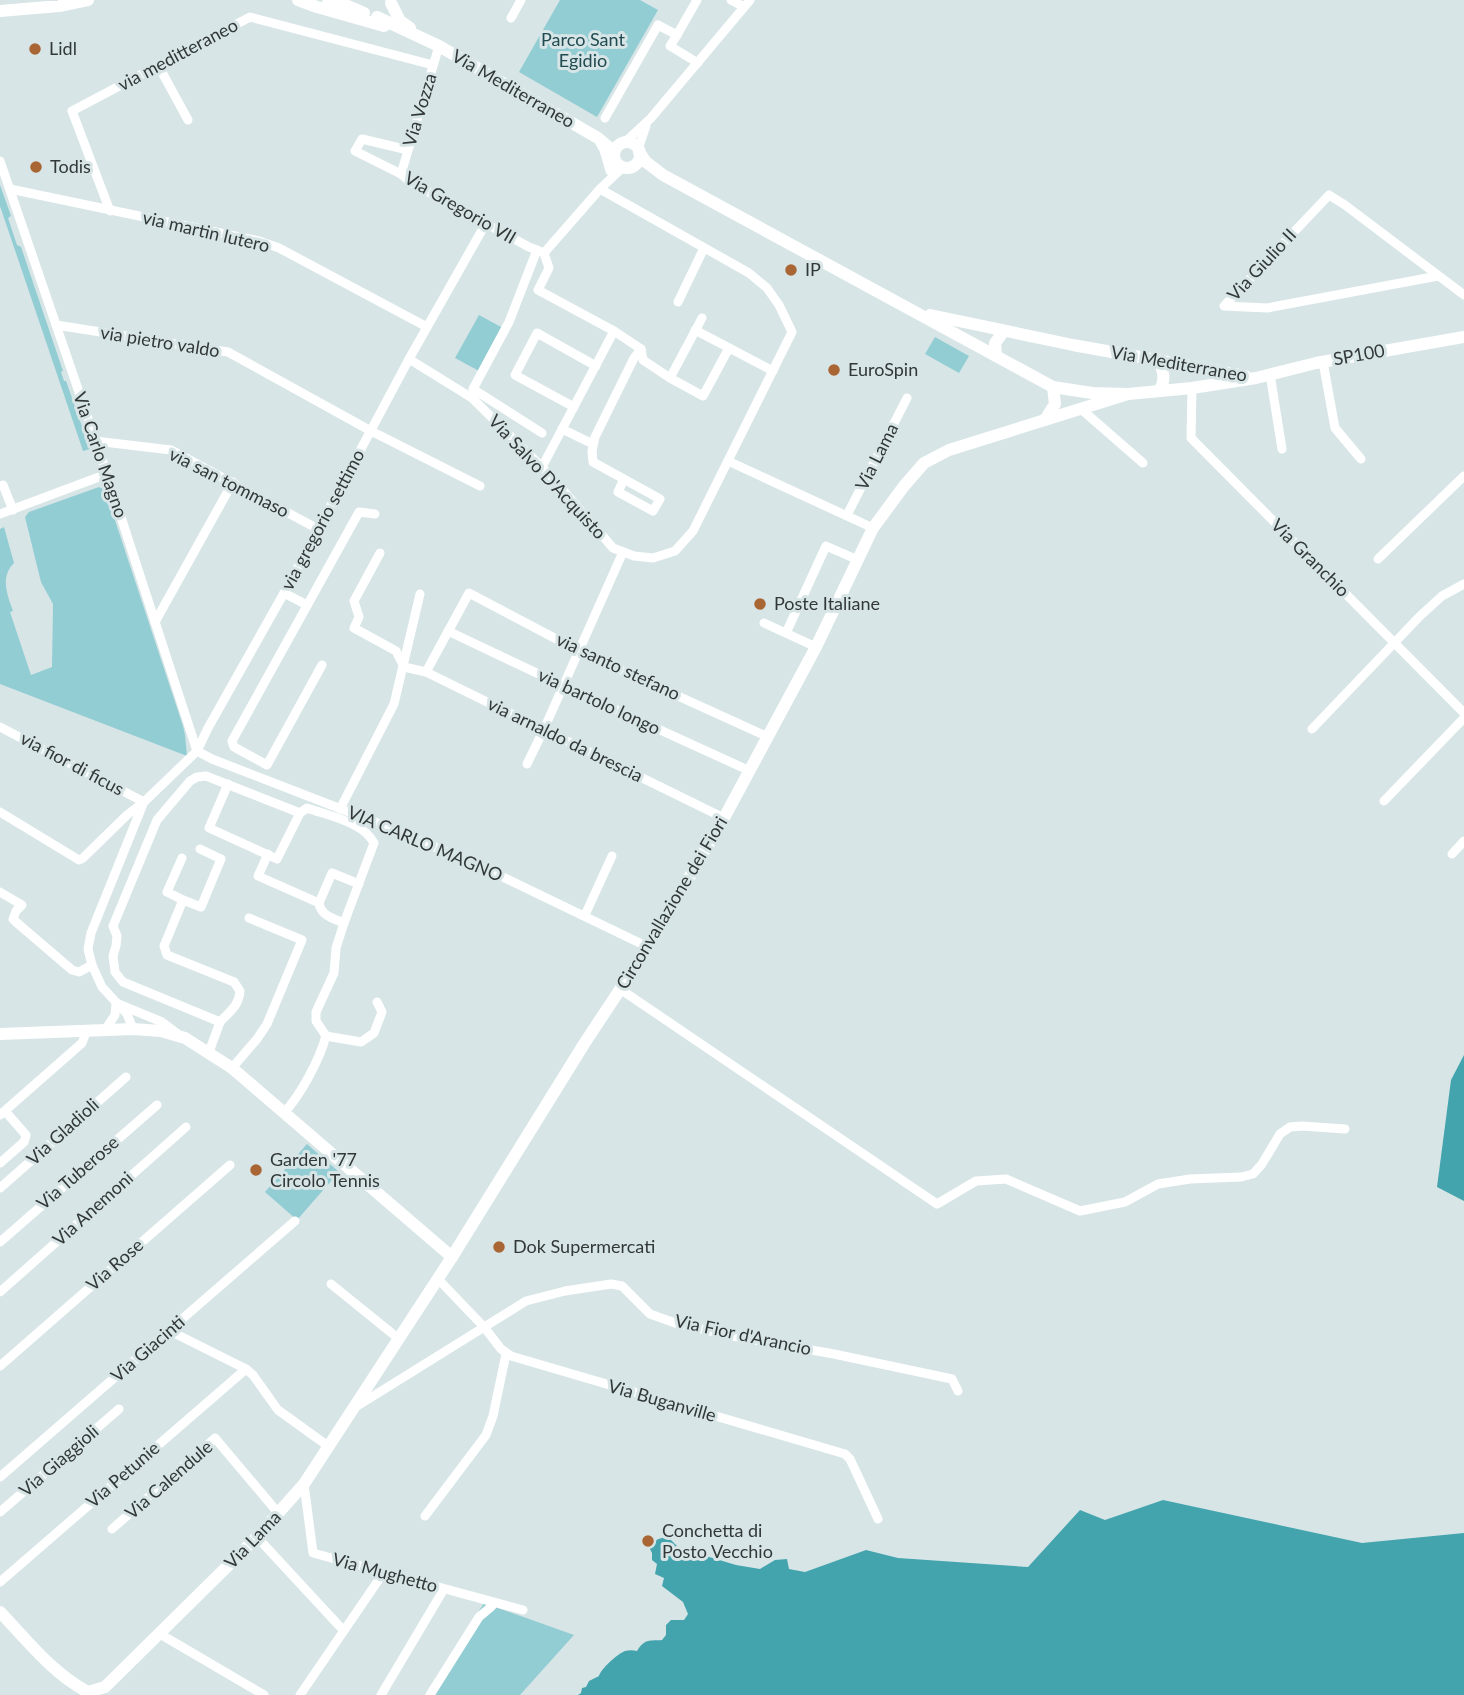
<svg xmlns="http://www.w3.org/2000/svg" width="1464" height="1695" font-family="Lato,sans-serif">
  <style>
    .green { fill: #92cdd4 }
    .water { fill: #44a4ae }
    .lines { fill: none; stroke-linecap: round; stroke-linejoin: round }
    .street { stroke: #fff; stroke-width: 9 }
    .secondary { stroke: #fff; stroke-width: 12 }
    .poi-dot { fill: #a96634; stroke: #d7e5e7; stroke-width: 2.5 }
    .labels { text-anchor: middle; stroke-width: 6; stroke-linejoin: round; paint-order: stroke }
    .park-label { font-size: 18px; fill: #214b50; stroke: #d7e5e7 }
    .poi-label { font-size: 18px; fill: #323838; stroke: #d7e5e7; text-anchor: start }
    .street-label { font-size: 18px; fill: #323838; stroke: #d7e5e7 }
  </style>
  <rect width="100%" height="100%" fill="#d7e5e7"/>
  <g class="green">
    <path d="M560,0h80l18,10 -61,107 -78,-45z"/>
    <path d="M0,185l11,31 -3,2 9,27 4,2 42,124 -2,1 3,9h2l24,68 -7,2 -1,-3 -82,-242z"/>
    <path d="M479,315l24,13 -24,43 -24,-13z"/>
    <path d="M935,337l34,19 -10,17 -34,-19z"/>
    <path d="M99,487l6,3 78,236 2,9 2,21 -187,-72v-155l4,-2 10,36c-14,14 -7,31 -1,48l-3,1 21,63 21,-8 1,-63 -12,-22 -16,-65 4,-5z"/>
    <path d="M307,1144l32,28 -42,48 -32,-28z"/>
    <path d="M484,1603l90,32 -54,60h-94z"/>
  </g>
  <g class="water">
    <path d="M1464,1055v146l-27,-14 14,-107z"/>
    <path d="M1163,1500l199,43 102,-10v162h-886l3,-2 1,-5 4,-1 3,-6 10,-5c2,-7 18,-22 26,-25 4,-1 8,-1 12,0 8,-13 13,-10 25,-11l4,-5v-10l5,-5h13l4,-6 -5,-12 -21,-16 2,-8 -9,-4 2,-10 -5,-4v-7l-3,-6c5,-7 10,-9 19,-10l10,10 25,5 3,4 30,9 24,4 15,-9 12,-1 2,10 16,3 61,-22 32,8 130,9 52,-57 25,10z"/>
  </g>
  <g class="lines">
    <g class="street">
      <path d="M731,0l13,7"/>
      <path d="M511,18l10,-18"/>
      <path d="M677,35l-7,11 28,17"/>
      <path d="M158,65l30,55"/>
      <path d="M605,118l53,-93 19,10 20,-35"/>
      <path d="M600,143l4,7 6,21"/>
      <path d="M624,143l27,-25 99,-118"/>
      <path d="M638,149l8,-23"/>
      <path d="M408,150l-46,-11 -7,12 46,23 9,8 119,65 15,6 56,-64 23,-22"/>
      <path d="M0,161l107,313 90,277 15,8 173,67 101,43 162,78"/>
      <path d="M401,174l38,-128"/>
      <path d="M10,189l249,52 20,7 148,79"/>
      <path d="M110,211l-38,-100 178,-94 183,48"/>
      <path d="M537,250l-28,72 -36,67 69,44"/>
      <path d="M544,253l5,15 -11,22 76,41 27,18"/>
      <path d="M1438,276l-171,32 -43,-2 105,-111 16,10 119,90"/>
      <path d="M678,302l26,-54"/>
      <path d="M702,318l-32,60 33,18 26,-48"/>
      <path d="M56,325l172,27 143,79 109,55"/>
      <path d="M695,330l78,41"/>
      <path d="M641,349l2,11 27,18"/>
      <path d="M409,359l63,39 78,77 63,73 21,8 19,2 22,-7 18,-20 99,-199 -13,-27 -12,-17 -18,-15 -149,-84"/>
      <path d="M1323,362l12,66 26,31"/>
      <path d="M1270,374l12,75"/>
      <path d="M1192,388l-1,50 273,275"/>
      <path d="M574,407l-59,-32 22,-42 59,33"/>
      <path d="M1081,409l62,54"/>
      <path d="M562,429l31,15"/>
      <path d="M95,441l76,9 147,79"/>
      <path d="M728,461l145,67"/>
      <path d="M542,467l72,-136"/>
      <path d="M624,479l-6,13 35,19 7,-12 -67,-37 -1,-11 3,-14 39,-79 7,-9"/>
      <path d="M0,486l3,-1 10,25"/>
      <path d="M0,514l107,-40"/>
      <path d="M847,515l60,-117"/>
      <path d="M380,553l-26,48 5,16 -5,11 42,23 8,16 22,5 298,146"/>
      <path d="M1378,559l86,-83"/>
      <path d="M284,593l23,12"/>
      <path d="M155,622l78,-140"/>
      <path d="M764,623l52,24"/>
      <path d="M448,631l116,55 186,85"/>
      <path d="M786,633l40,-87 32,14"/>
      <path d="M322,665l-55,100 -33,-18 -2,-6 127,-229 16,2"/>
      <path d="M426,672l43,-79 110,58 189,86"/>
      <path d="M0,727l144,75"/>
      <path d="M1312,729l108,-113 22,-20 22,-12"/>
      <path d="M527,764l17,-35 79,-177"/>
      <path d="M228,784l-19,44 68,31 23,-46"/>
      <path d="M1384,801l80,-83"/>
      <path d="M340,809l54,-105 26,-110"/>
      <path d="M0,812l79,48 4,-2 44,-43 17,-13 53,-51 11,-23 76,-135 125,-234 77,-136"/>
      <path d="M268,854l-10,22 61,27 13,-30 27,11"/>
      <path d="M1452,854l12,-13"/>
      <path d="M182,858l-15,34 16,8 -19,46 3,9 67,27 6,9c-1,15 -11,21 -20,31"/>
      <path d="M0,892l22,13 -6,6 -3,8 3,3 56,48 7,2 13,-7"/>
      <path d="M183,900l18,7 20,-48 -21,-10"/>
      <path d="M319,903c2,13 14,15 25,20"/>
      <path d="M585,915l27,-59"/>
      <path d="M620,989l317,215 39,-23 30,-2 74,32 45,-9 33,-18 32,-5 51,-2 12,-3 9,-10 18,-30 10,-7 12,-1 43,3"/>
      <path d="M133,1029l-6,-15 -25,-27 -10,-22 -4,-16 3,-16 52,-129"/>
      <path d="M105,1030l10,-15 1,-12 46,19 16,12"/>
      <path d="M326,1036l35,6 13,-9 8,-21 -5,-10"/>
      <path d="M209,1052l11,-30 -97,-40 -8,-10 -2,-16 3,-10 1,-10 -4,-10 44,-106 33,-39 7,-4 9,-1 94,37 7,-5c22,8 56,14 67,35l-30,80 -8,25 -2,25 -18,39v9l10,15c-7,25 -25,58 -42,77"/>
      <path d="M232,1068l25,-29 10,-15 35,-84 -53,-22"/>
      <path d="M0,1115l82,-72 5,-13"/>
      <path d="M0,1163l24,-21 2,-7 -21,-24"/>
      <path d="M0,1188l126,-111"/>
      <path d="M0,1242l157,-137"/>
      <path d="M438,1279l46,48 17,22 10,7 334,98 5,5 28,60"/>
      <path d="M331,1284l68,55"/>
      <path d="M0,1292l186,-165"/>
      <path d="M170,1331l76,38 7,6 25,35 50,36"/>
      <path d="M0,1366l230,-201"/>
      <path d="M354,1408l172,-107 39,-10 46,-7 11,2 28,28 28,10 60,13 96,17 118,25 6,12"/>
      <path d="M0,1477l295,-256"/>
      <path d="M304,1484l9,69 210,57"/>
      <path d="M0,1512l119,-103"/>
      <path d="M425,1516l61,-81 7,-19 13,-62"/>
      <path d="M112,1529l103,-91 64,76"/>
      <path d="M257,1537l86,93"/>
      <path d="M0,1582l246,-213"/>
      <path d="M160,1634l104,61"/>
      <path d="M300,1695l84,-123"/>
      <path d="M381,1695l63,-106"/>
      <path d="M430,1695l49,-78 13,-11 1,-4"/>
    </g>
    <g class="secondary">
      <path d="M298,0l19,7 67,19"/>
      <path d="M328,3l20,3 16,7"/>
      <path d="M391,3l9,18 10,7"/>
      <path d="M0,11l59,-5 29,-6"/>
      <path d="M377,17l62,29 159,92 14,12 2,5"/>
      <circle cx="627" cy="155" r="13"/>
      <path d="M639,152l7,10 17,13 390,212 39,6 36,1 64,-6 64,-10 60,-15 148,-26"/>
      <path d="M930,315l143,30 172,31"/>
      <path d="M996,356l-1,-13 9,-12"/>
      <path d="M1158,360c6,11 8,20 1,31"/>
      <path d="M1045,420l10,-16 -2,-17"/>
      <path d="M0,1034l133,-5 28,2 24,7 47,30 220,189 132,-213 64,-97 76,-129 92,-171 57,-119 31,-42 20,-23 25,-13 179,-56"/>
      <path d="M0,1612c27,28 53,62 88,80l17,-5 152,-150 47,-53 148,-227"/>
    </g>
  </g>
  <g class="poi-dot">
    <circle cx="35" cy="49" r="7"/>
    <circle cx="36" cy="167" r="7"/>
    <circle cx="791" cy="270" r="7"/>
    <circle cx="834" cy="370" r="7"/>
    <circle cx="760" cy="604" r="7"/>
    <circle cx="256" cy="1170" r="7"/>
    <circle cx="499" cy="1247" r="7"/>
    <circle cx="648" cy="1541" r="7"/>
  </g>
  <g class="labels">
    <g class="park-label">
      <text x="583" y="46">Parco Sant<tspan x="583" dy="21">Egidio</tspan></text>
    </g>
    <g class="poi-label">
      <text x="49" y="55">Lidl</text>
      <text x="50" y="173">Todis</text>
      <text x="805" y="276">IP</text>
      <text x="848" y="376">EuroSpin</text>
      <text x="774" y="610">Poste Italiane</text>
      <text x="270" y="1166">Garden '77<tspan x="270" dy="21">Circolo Tennis</tspan></text>
      <text x="513" y="1253">Dok Supermercati</text>
      <text x="662" y="1537">Conchetta di<tspan x="662" dy="21">Posto Vecchio</tspan></text>
    </g>
    <g class="street-label">
      <text transform="translate(178 55) rotate(-28)" y="6">via meditteraneo</text>
      <text transform="translate(513 89) rotate(30)" y="6">Via Mediterraneo</text>
      <text transform="translate(420 110) rotate(-73)" y="6">Via Vozza</text>
      <text transform="translate(460 208) rotate(30)" y="6">Via Gregorio VII</text>
      <text transform="translate(206 232) rotate(13)" y="6">via martin lutero</text>
      <text transform="translate(1262 265) rotate(-47)" y="6">Via Giulio II</text>
      <text transform="translate(160 342) rotate(9)" y="6">via pietro valdo</text>
      <text transform="translate(1359 355) rotate(-10)" y="6">SP100</text>
      <text transform="translate(1179 364) rotate(10)" y="6">Via Mediterraneo</text>
      <text transform="translate(100 455) rotate(71)" y="6">Via Carlo Magno</text>
      <text transform="translate(877 457) rotate(-63)" y="6">Via Lama</text>
      <text transform="translate(547 477) rotate(47)" y="6">Via Salvo D'Acquisto</text>
      <text transform="translate(229 483) rotate(27)" y="6">via san tommaso</text>
      <text transform="translate(323 520) rotate(-62)" y="6">via gregorio settimo</text>
      <text transform="translate(1310 558) rotate(45)" y="6">Via Granchio</text>
      <text transform="translate(618 667) rotate(25)" y="6">via santo stefano</text>
      <text transform="translate(599 702) rotate(25)" y="6">via bartolo longo</text>
      <text transform="translate(565 740) rotate(26)" y="6">via arnaldo da brescia</text>
      <text transform="translate(72 764) rotate(28)" y="6">via fior di ficus</text>
      <text transform="translate(425 844) rotate(23)" y="6">VIA CARLO MAGNO</text>
      <text transform="translate(672 903) rotate(-59)" y="6">Circonvallazione dei Fiori</text>
      <text transform="translate(63 1132) rotate(-42)" y="6">Via Gladioli</text>
      <text transform="translate(78 1173) rotate(-41)" y="6">Via Tuberose</text>
      <text transform="translate(93 1209) rotate(-42)" y="6">Via Anemoni</text>
      <text transform="translate(115 1265) rotate(-41)" y="6">Via Rose</text>
      <text transform="translate(743 1335) rotate(12)" y="6">Via Fior d'Arancio</text>
      <text transform="translate(148 1349) rotate(-41)" y="6">Via Giacinti</text>
      <text transform="translate(662 1401) rotate(16)" y="6">Via Buganville</text>
      <text transform="translate(59 1461) rotate(-41)" y="6">Via Giaggioli</text>
      <text transform="translate(123 1475) rotate(-41)" y="6">Via Petunie</text>
      <text transform="translate(169 1480) rotate(-41)" y="6">Via Calendule</text>
      <text transform="translate(253 1540) rotate(-46)" y="6">Via Lama</text>
      <text transform="translate(385 1573) rotate(15)" y="6">Via Mughetto</text>
    </g>
  </g>
</svg>
